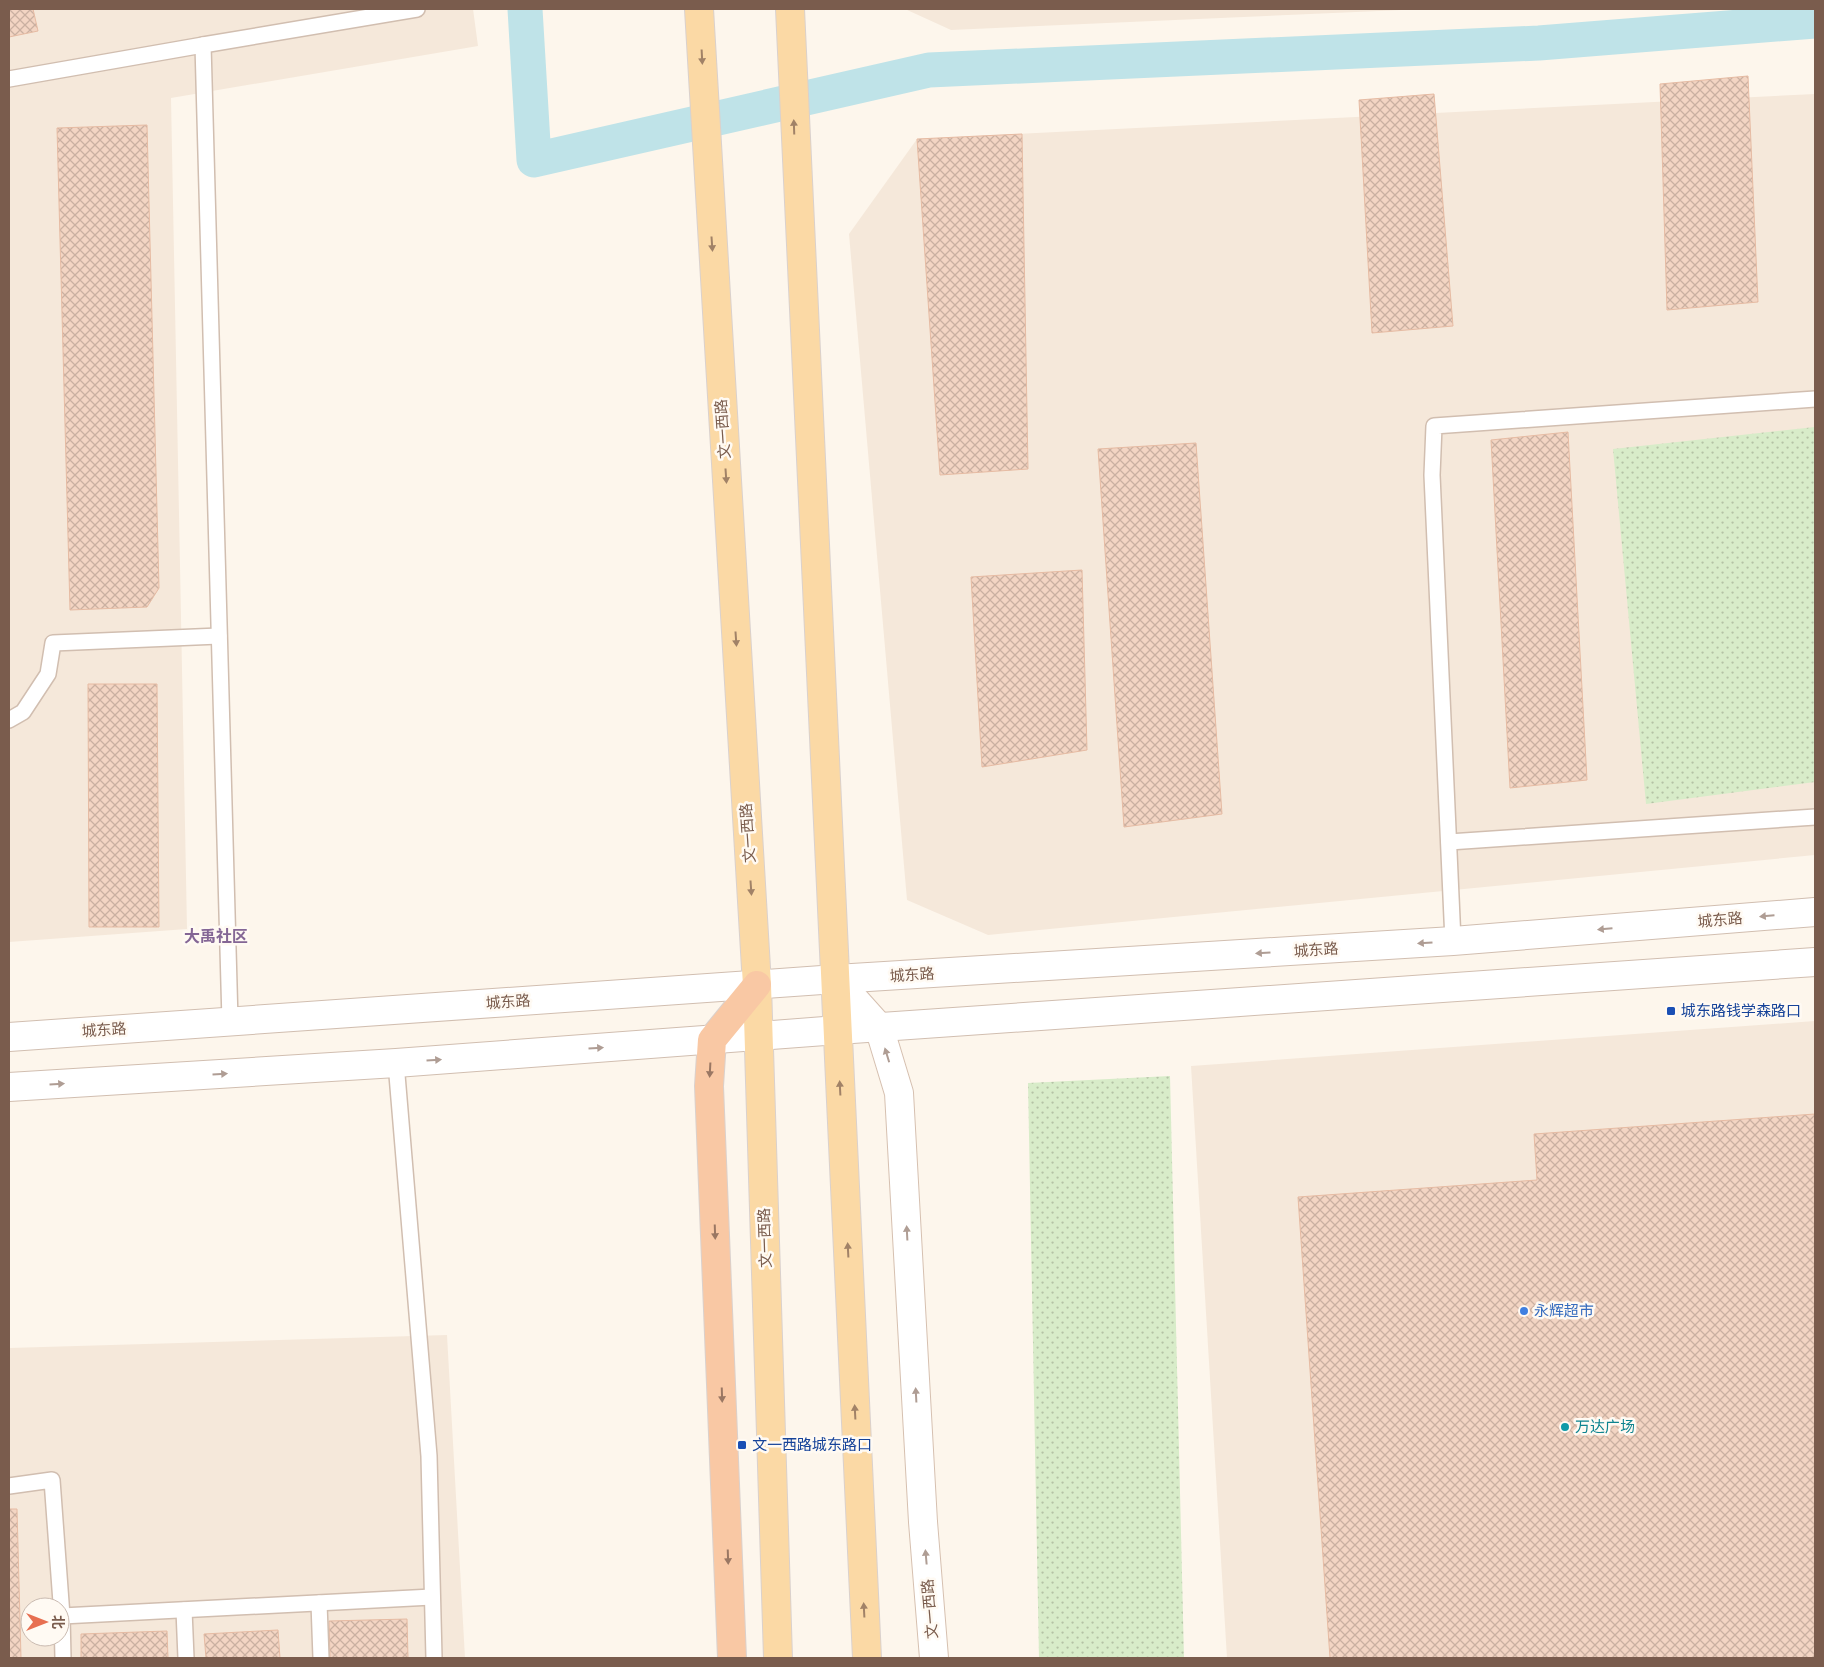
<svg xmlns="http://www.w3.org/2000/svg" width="1824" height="1667" font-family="Barlow,'Noto Sans SC',sans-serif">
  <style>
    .residential { fill: #f5e8da; fill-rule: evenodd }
    .park { fill: url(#park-dots) }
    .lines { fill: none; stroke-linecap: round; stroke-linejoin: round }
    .canal { stroke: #bfe3e8; stroke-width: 35 }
    .building { fill: url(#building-cross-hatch); stroke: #e6bba3 }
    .service-casing { stroke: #d1beb0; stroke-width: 18 }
    .tertiary-casing { stroke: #d1beb0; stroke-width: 30 }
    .secondary-casing { stroke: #d6c0b0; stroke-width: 30 }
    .primary-casing { stroke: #dad1cd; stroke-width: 30 }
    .trunk-casing { stroke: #dad1cd; stroke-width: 30 }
    .service { stroke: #fff; stroke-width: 15 }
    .tertiary { stroke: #fff; stroke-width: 28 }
    .secondary { stroke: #fff; stroke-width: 28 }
    .primary { stroke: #fbd9a5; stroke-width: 28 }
    .trunk { stroke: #f9c8a4; stroke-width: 28 }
    .oneway { fill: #a18267 }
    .oneway2 { fill: #af9d94 }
    .oneway3 { fill: #9a7763 }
    .transit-dot { fill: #1a4fb4; stroke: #fffaf3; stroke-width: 2 }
    .shop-dot { fill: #3f7fe0; stroke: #fffaf3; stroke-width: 2 }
    .culture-dot { fill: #0f9aa8; stroke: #fffaf3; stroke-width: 2 }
    .labels { text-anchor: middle; stroke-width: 5; stroke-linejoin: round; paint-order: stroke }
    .street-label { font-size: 15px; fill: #7a5c4d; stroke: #fffaf3 }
    .transit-label { font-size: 15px; fill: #164399; stroke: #fffaf3; text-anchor: start }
    .shop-label { font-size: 15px; fill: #366cbe; stroke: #fffaf3; text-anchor: start }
    .culture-label { font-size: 15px; fill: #0d838f; stroke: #fffaf3; text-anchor: start }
    .neighbourhood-label { font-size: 16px; font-weight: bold; fill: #846695; stroke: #fffaf3 }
  </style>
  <defs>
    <pattern id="park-dots" width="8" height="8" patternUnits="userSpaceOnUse" patternTransform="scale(1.25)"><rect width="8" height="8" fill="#d8ecc9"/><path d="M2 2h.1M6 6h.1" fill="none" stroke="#b4c2a5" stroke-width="1.8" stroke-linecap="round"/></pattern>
    <pattern id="building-cross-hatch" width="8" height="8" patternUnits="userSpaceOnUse" patternTransform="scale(1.25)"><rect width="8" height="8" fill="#f3d5c3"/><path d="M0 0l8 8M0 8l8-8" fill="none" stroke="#cab0a1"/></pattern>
  </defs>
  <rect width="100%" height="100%" fill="#fdf6ec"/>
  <g class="residential">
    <path d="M9,9h464l5,37 -307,52 16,831 -178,13z"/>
    <path d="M905,9h520l-474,21z"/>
    <path d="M1815,94v761l-827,80 -81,-35 -58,-666 68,-95z"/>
    <path d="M1815,1021v637h-588l-36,-592z"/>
    <path d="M447,1335l18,323h-456v-310zM30,1607h30v30h-30z"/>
  </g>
  <g class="park">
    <path d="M1815,427v355l-169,22 -33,-355z"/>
    <path d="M1170,1076l14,582h-145l-11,-575z"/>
  </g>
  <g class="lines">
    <path class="canal" d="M525,9l9,151 395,-90 610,-27 276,-22"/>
  </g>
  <g class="building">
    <path d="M9,9h24l5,22 -29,6z"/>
    <path d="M1748,76l10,226 -91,8 -7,-226z"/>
    <path d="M1434,94l19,232 -81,7 -13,-233z"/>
    <path d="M147,125l12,463 -12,19 -77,3 -13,-482z"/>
    <path d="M1022,134l6,335 -88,6 -23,-336z"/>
    <path d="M1568,432l19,348 -77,8 -19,-348z"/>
    <path d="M1196,443l26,371 -98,13 -26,-378z"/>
    <path d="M1082,570l5,180 -105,17 -11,-190z"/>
    <path d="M88,684h69l2,243h-70z"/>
    <path d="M1815,1114v544h-485l-32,-461 239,-17 -3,-46z"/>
    <path d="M9,1509h8l4,149h-12z"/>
    <path d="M407,1619l1,39h-78l-1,-37z"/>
    <path d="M278,1630l2,28h-74l-2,-24z"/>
    <path d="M167,1631l1,27h-87v-24z"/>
  </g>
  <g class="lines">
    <defs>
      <g id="service">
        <path d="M9,79l194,-34"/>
        <path d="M9,720l14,-8 25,-38 5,-31 166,-7"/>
        <path d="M1449,842l366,-25"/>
        <path d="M1453,941l-21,-466 2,-49 381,-27"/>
        <path d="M230,1021l-27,-976 214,-36"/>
        <path d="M396,1063l33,393 5,202"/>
        <path d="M9,1486l43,-6 10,136 1,42"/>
        <path d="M319,1603l2,55"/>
        <path d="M184,1610l2,48"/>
        <path d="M62,1616l370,-19"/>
      </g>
      <g id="tertiary">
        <path d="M9,1037l827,-58 617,-38 362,-29"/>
        <path d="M9,1087l387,-24 442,-33 977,-68"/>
      </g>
      <path id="secondary" d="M836,979l43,48 20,66 24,429 11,136"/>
      <g id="primary">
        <path d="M699,9l58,976 21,673"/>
        <path d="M790,9l77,1649"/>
      </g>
      <path id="trunk" d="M732,1658l-23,-572 3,-46 45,-55"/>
    </defs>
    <use href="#service" class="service-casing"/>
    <use href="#tertiary" class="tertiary-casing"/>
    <use href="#secondary" class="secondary-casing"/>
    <use href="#primary" class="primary-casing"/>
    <use href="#trunk" class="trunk-casing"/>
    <use href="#service" class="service"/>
    <use href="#tertiary" class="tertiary"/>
    <use href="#secondary" class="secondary"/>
    <use href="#primary" class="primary"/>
    <use href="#trunk" class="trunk"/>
  </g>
  <defs><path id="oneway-solid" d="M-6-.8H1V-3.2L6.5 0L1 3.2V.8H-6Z" transform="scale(1.25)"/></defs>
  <g class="oneway">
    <use href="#oneway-solid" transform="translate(702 57) rotate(87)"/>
    <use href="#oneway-solid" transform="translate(794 127) rotate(-92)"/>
    <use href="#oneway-solid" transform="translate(712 244) rotate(86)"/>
    <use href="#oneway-solid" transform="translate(726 476) rotate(86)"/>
    <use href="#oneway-solid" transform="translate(736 639) rotate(86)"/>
    <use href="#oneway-solid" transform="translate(751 888) rotate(86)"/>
    <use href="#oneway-solid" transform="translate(840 1088) rotate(-93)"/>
    <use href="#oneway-solid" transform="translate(848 1250) rotate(-93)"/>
    <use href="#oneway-solid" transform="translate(855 1412) rotate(-93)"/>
    <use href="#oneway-solid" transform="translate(864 1610) rotate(-93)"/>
  </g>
  <g class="oneway2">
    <use href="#oneway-solid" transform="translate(1767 916) rotate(175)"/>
    <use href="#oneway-solid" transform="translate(1605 929) rotate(175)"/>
    <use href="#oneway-solid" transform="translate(1425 943) rotate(176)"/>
    <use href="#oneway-solid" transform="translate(1263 953) rotate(176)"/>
    <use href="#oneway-solid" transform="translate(596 1048) rotate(-4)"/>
    <use href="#oneway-solid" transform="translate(887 1055) rotate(-107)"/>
    <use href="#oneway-solid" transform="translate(434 1060) rotate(-4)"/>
    <use href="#oneway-solid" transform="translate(220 1074) rotate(-4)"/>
    <use href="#oneway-solid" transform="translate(57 1084) rotate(-4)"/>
    <use href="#oneway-solid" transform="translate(907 1233) rotate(-93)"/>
    <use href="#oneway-solid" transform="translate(916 1395) rotate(-93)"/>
    <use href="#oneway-solid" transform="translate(926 1557) rotate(-95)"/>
  </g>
  <g class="oneway3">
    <use href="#oneway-solid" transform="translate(710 1070) rotate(93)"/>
    <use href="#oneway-solid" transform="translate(715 1232) rotate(88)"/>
    <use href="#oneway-solid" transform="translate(722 1395) rotate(88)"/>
    <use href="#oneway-solid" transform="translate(728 1557) rotate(88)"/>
  </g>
  <g class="transit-dot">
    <rect x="1666" y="1006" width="10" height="10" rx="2.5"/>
    <rect x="737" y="1440" width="10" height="10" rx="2.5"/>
  </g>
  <circle class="shop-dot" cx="1524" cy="1311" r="5"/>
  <circle class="culture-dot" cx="1565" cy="1427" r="5"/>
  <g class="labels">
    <g class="street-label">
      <text transform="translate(723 429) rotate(-94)" y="5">文一西路</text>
      <text transform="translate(748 833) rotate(-94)" y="5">文一西路</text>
      <text transform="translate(1720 920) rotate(-5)" y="5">城东路</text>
      <text transform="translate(1316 950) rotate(-4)" y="5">城东路</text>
      <text transform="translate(912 975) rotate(-4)" y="5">城东路</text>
      <text transform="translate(508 1002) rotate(-4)" y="5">城东路</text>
      <text transform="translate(104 1030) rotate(-4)" y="5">城东路</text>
      <text transform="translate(765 1238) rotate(-92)" y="5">文一西路</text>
      <text transform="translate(930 1609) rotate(-95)" y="5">文一西路</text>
    </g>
    <g class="transit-label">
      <text x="1681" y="1016">城东路钱学森路口</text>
      <text x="752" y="1450">文一西路城东路口</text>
    </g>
    <g class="shop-label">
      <text x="1534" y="1316">永辉超市</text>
    </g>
    <g class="culture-label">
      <text x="1575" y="1432">万达广场</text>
    </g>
    <g class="neighbourhood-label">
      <text x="216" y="942">大禹社区</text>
    </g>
  </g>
  <rect width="1824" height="1667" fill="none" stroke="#7a5c4d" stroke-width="20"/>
  <g transform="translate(45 1622) rotate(90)"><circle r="24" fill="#fffaf3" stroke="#cabbb1"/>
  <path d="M0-4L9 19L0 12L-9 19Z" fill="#e76f51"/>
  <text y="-8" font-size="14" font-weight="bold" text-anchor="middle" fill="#7a5c4d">北</text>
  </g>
</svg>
